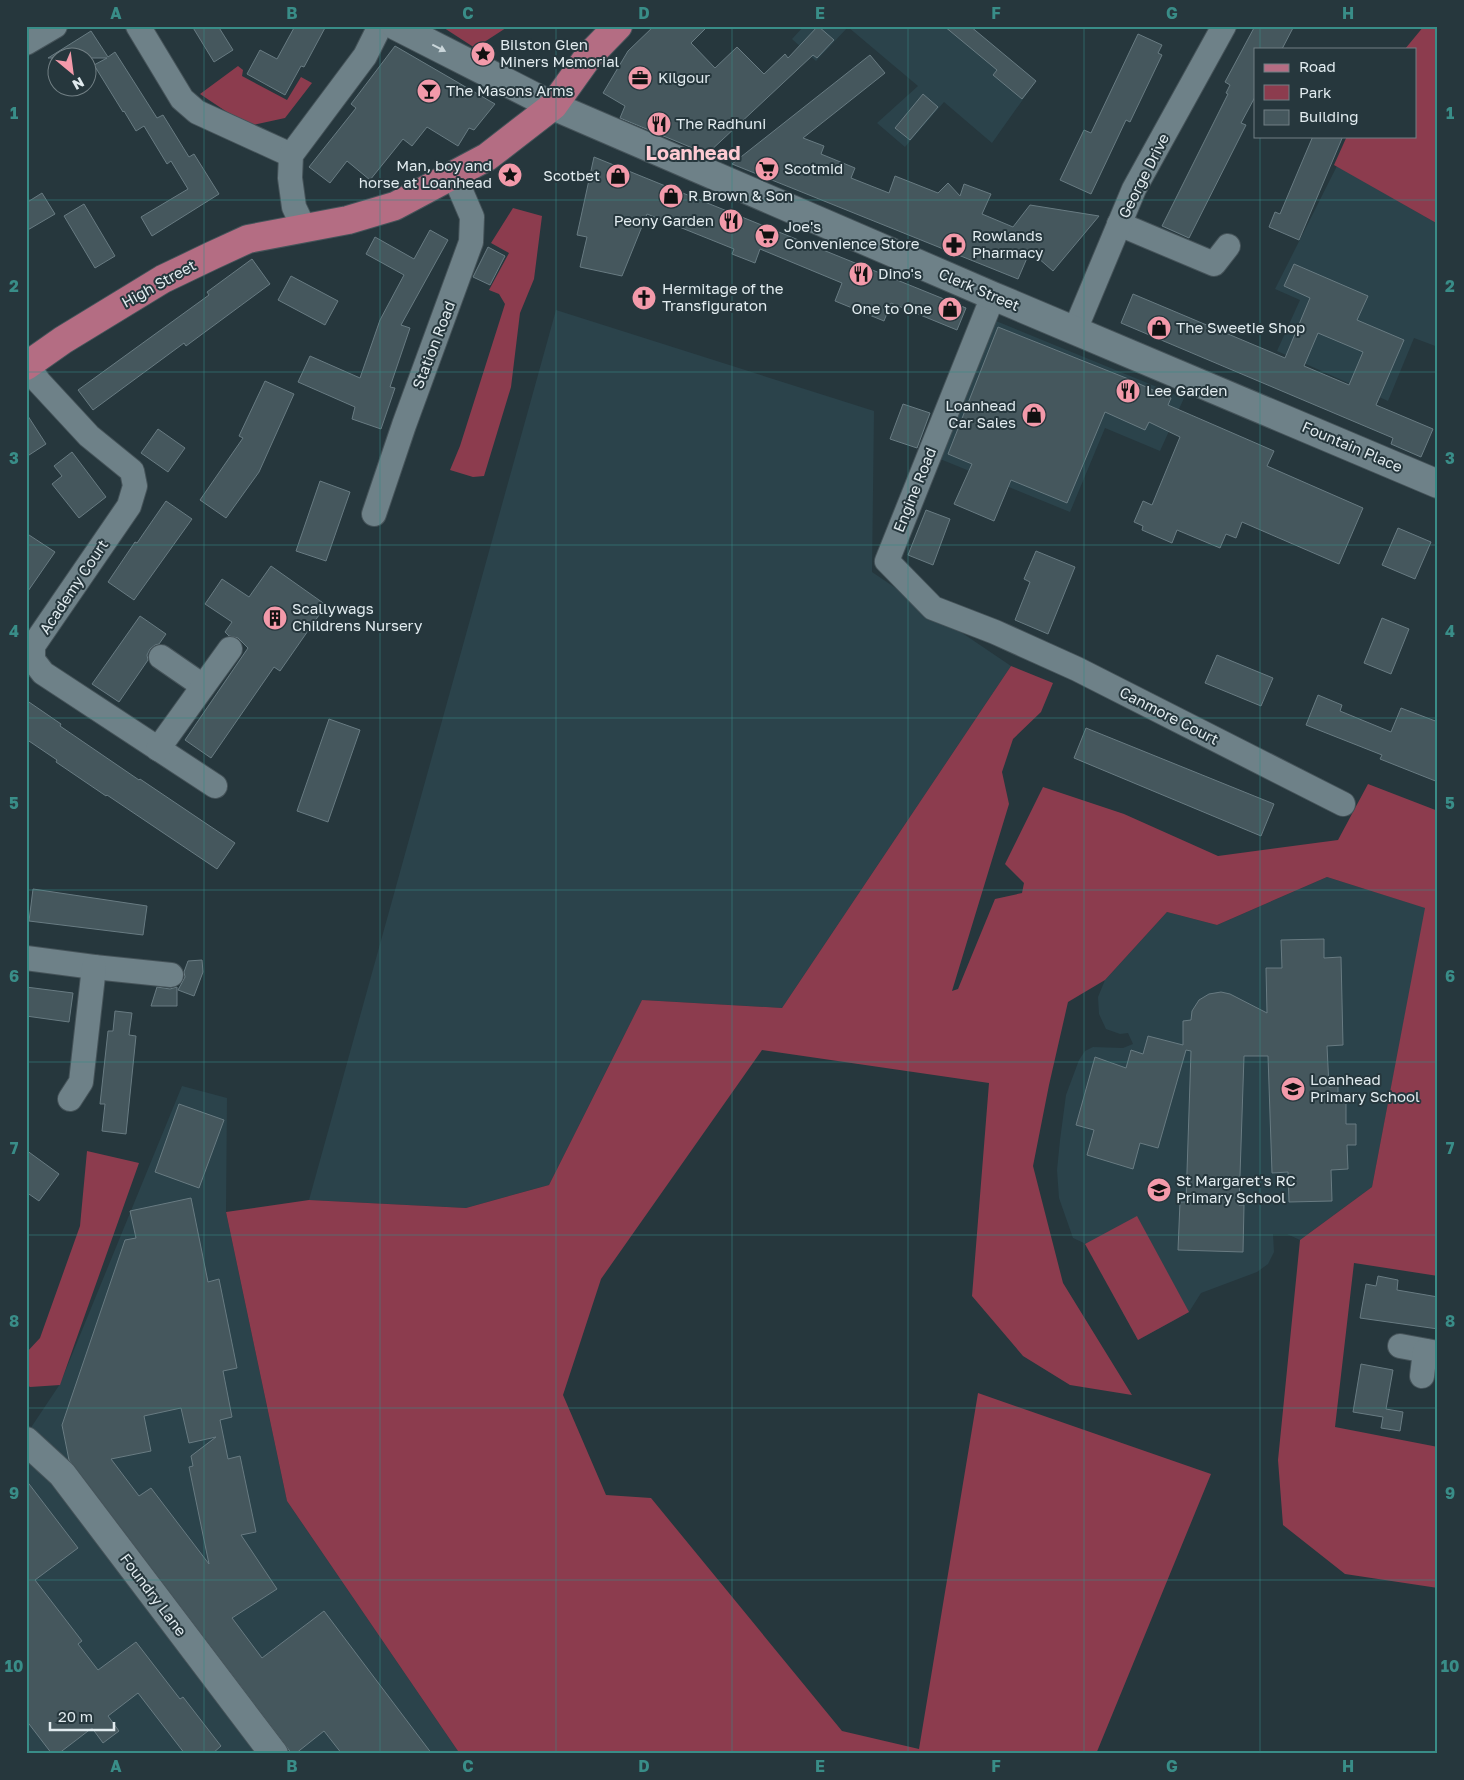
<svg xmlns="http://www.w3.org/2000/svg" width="1464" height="1780" font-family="'Golos Text',sans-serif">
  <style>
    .built { fill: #2b434b }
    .green { fill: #8c3c4e }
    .building { fill: #45575d; stroke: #687b82; fill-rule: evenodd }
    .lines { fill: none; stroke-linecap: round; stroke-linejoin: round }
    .street-casing { stroke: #455359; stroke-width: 26 }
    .secondary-casing { stroke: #455359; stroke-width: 30 }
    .primary-casing { stroke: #455359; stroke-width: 30 }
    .street { stroke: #6e8188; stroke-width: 24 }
    .secondary { stroke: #6e8188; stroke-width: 28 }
    .primary { stroke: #b46d83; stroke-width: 28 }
    .oneway { fill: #cad6da }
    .grid { fill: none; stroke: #398d88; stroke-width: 1; stroke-opacity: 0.55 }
    .labels { text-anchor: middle; stroke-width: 4; stroke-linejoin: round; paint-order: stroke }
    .poi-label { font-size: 15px; fill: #e1ebef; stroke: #26373d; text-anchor: start }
    .street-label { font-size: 15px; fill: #e1ebef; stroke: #26373d }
    .district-label { font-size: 20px; font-weight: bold; fill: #fecad2; stroke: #26373d }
    .neatline { fill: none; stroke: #398d88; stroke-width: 2 }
    .grid-label { font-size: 16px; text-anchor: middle; font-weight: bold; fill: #398d88 }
  </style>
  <rect width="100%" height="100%" fill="#26373d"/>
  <g class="built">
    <path d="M804,26h166l66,55 -44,62 -48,-41 -39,45 -28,-24 41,-37 -70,-59 -32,34 -24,-22z"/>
    <path d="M1337,166l101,58v123l-24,-9 -26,63 -111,-50 23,-51 -25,-11z"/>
    <path d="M556,310l318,101 -2,161 139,94 -229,342 -140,-8 -93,185 -83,23 -157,-8z"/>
    <path d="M996,321l188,77 -24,53 -55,-23 -35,84 -130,-53z"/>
    <path d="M1327,877l99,31 -54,279 -72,53 -13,-6h-14l1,18 -6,12 -11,8 -56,21 -12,19 -51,28 -52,-96 -13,-6 -14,-40 -2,-28 3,-30 6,-45 13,-35 6,-9 8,-4 30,1 10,-4 -5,-11 -8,1 -14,-5 -7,-15 -1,-17 7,-17 62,-68 50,13z"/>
    <path d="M182,1086l45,12 -1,114 61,289 173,253h-434v-319l34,-51z"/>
  </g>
  <g class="green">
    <path d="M441,26h68l-34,22z"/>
    <path d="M1424,26h14v198l-104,-59 13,-29h68v-87h-10z"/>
    <path d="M238,66l5,4 -1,6 45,24 14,-23 11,6 -27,35 -37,8 -48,-32z"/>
    <path d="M513,208l29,8 -8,63 -14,34 -9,74 -27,89 -11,1 -23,-7 10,-24 45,-142 -6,-10 -10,-4 20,-37 -18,-10z"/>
    <path d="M1011,666l42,17 -12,29 -28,27 -11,33 7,32 -57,187 6,-2 37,-90 27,-6 2,-10 -19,-19 38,-77 81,27 94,42 120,-16 30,-56 70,27v465l-84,-13 -19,164 103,20v141l-93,-14 -62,-49 -5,-65 22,-220 72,-53 53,-279 -98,-31 -110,48 -50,-13 -62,68 -37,22 -19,83 -16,81 30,117 69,112 -62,-10 -47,-29 -51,-60 17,-213 -227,-33 -161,229 -38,116 43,100 45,3 191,233 77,18 59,-356 233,81 -115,280h-636l-173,-253 -61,-289 83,-12 157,8 83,-23 93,-185 140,8z"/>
    <path d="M87,1151l52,12 -79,222 -30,2 -4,-3v-31l14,-15 40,-112z"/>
    <path d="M1137,1216l52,96 -51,28 -53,-96z"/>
  </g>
  <g class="building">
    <path d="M192,26h26l15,24 -19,12z"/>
    <path d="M295,26h31l-22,41 -3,-1 -16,29 -38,-21 13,-24 17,9z"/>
    <path d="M654,26h54l-17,17 24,25 22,-21 27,27 21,-20 3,4 30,-32 16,14 -17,18 -4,-3 -106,99 -87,-36 5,-12 -22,-13 25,-42z"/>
    <path d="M944,26h26l66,55 -14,18 -29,-24 4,-5z"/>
    <path d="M1255,26h39l-12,23h-27v48l-14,26 5,2 -57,113 -27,-12 66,-132 -2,-1 4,-8 -5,-3z"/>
    <path d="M91,31l17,26 7,-5 42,66 6,-3 26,42 5,-3 25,40 -67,42 -11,-19 47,-28 -17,-28 -4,3 -23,-38 -8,5 -12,-20 -1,1 -29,-47 13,-7h-59z"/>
    <path d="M1138,34l24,11 -4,8 4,2 -32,67 -4,-2 -35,74 -31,-14 24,-50 7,3z"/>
    <path d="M395,46l100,58 -21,26 -5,-2 -11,18 -31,-19 -15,19 -9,-7 -33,41 -23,-19 -17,22 -21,-16 47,-59 -5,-4z"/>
    <path d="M870,55l15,18 -82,65 21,8 -3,8 34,14 -4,10 38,15 6,-17 43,17 10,-10 12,13 4,-12 27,10 -9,20 31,13 17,-22 69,11 -46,55 -23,-20 -12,28 -286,-115z"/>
    <path d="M923,94l15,13 -28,33 -15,-12z"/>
    <path d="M1313,136h30l-44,104 -30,-13 6,-15 5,2z"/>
    <path d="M594,157l372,151 -9,22 -66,-27 -7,18 -49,-20 7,-18 -82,-34 -5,14 -23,-9 2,-5 -87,-35 -25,62 -42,-9 7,-30 -10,-2z"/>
    <path d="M42,193l13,21 -29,17v-28z"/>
    <path d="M84,204l31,52 -20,12 -31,-52z"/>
    <path d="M430,230l18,10 -47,85 9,3 -20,59 5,1 -14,41 -29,-10 3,-12 -57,-25 12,-26 50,22 20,-58 24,-45 -38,-21 9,-17 39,22z"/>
    <path d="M488,247l17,9 -15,29 -17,-8z"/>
    <path d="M252,259l18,25 -84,62 -2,-3 -91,67 -15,-20 131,-95 -2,-3z"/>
    <path d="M1294,264l74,32 -11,24 47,20 -28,65 57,24 -12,28 -30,-13 2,-6 -272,-115 12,-29 152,64 25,-60 -26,-12zM1318,333l45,19 -14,33 -45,-19z"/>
    <path d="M291,276l47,25 -13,24 -47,-25z"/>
    <path d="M998,327l128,51 45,20 -3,7 106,46 -7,15 96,42 -24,56 -97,-42 -6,16 -10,-4 -6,14 -43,-18 -5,13 -30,-13 1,-4 -9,-4 9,-21 9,4 28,-68 -31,-15 -4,8 -40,-18 -38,91 -56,-23 -17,41 -40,-17 18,-40 -24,-10z"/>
    <path d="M265,381l29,13 -35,78 -33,46 -26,-18 43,-62 -4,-2z"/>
    <path d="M903,404l27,9 -13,35 -27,-9z"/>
    <path d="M26,413l20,31 -20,13z"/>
    <path d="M158,429l27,19 -17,24 -27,-19z"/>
    <path d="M72,452l34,45 -27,21 -27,-34 10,-8 -8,-10z"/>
    <path d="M320,481l30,11 -24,69 -30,-10z"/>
    <path d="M166,501l26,18 -58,81 -26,-18 27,-40 2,1z"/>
    <path d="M926,510l24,9 -17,46 -25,-10z"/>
    <path d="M1398,528l33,14 -16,37 -33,-14z"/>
    <path d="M26,533l29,19 -29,42z"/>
    <path d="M1036,551l39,16 -27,67 -33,-14 15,-38 -6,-3z"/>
    <path d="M271,566l55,39 -46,66 -6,-4 -63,91 -26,-18 63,-92 -10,-10 -9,-2 -4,-4 7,-10 -27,-18 17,-25 27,18z"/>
    <path d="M140,616l26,18 -7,10 -4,1 -5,4 -3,6 1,5 -29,42 -27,-18z"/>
    <path d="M1382,618l27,11 -18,45 -27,-11z"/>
    <path d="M1217,655l56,23 -12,28 -56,-23z"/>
    <path d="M1318,695l24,10 -2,6 51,21 10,-24 37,14v60l-58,-23 2,-4 -76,-30z"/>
    <path d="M26,700l35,24 -1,2 79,54 1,-1 95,64 -18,26 -110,-74 -1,1 -50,-34 1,-2 -31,-21z"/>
    <path d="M329,719l31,11 -32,92 -31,-11z"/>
    <path d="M1086,728l188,76 -13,32 -187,-78z"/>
    <path d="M33,889l114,17 -4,29 -114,-14z"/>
    <path d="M1324,939v19l17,-1 2,88 -16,1 2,41 9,-1v13h8v25h10v21h-9l1,24 -17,1 1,31 -43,1 -1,-30 -16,1 -4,-117h-24l-5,149h5l-1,47 -65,-2 2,-48h6l5,-151 -5,-1 -28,98 -18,-5 -7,26 -46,-14 7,-25 -18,-5 19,-68 31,11 5,-18 12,4 5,-18 35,9v-24l8,-1 1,-9 7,-11 10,-6 12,-2 9,2 37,19 -1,-45h16l-1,-28z"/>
    <path d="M202,960l1,12 -9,24 -16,-6 7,-13 -1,-5 4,-11z"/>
    <path d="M26,987l47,6 -4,29 -43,-6z"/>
    <path d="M157,987l13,2 7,-2v19h-26z"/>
    <path d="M115,1011l17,2 -3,22 7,1 -10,98 -24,-3 3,-27h-5l8,-73h5z"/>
    <path d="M179,1104l45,16 -25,68 -44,-16z"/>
    <path d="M26,1150l33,24 -20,27 -13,-9z"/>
    <path d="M191,1198l17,84 11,-3 18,89 -14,3 9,46 -12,3 8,39 12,-3 16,76 -15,3 36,54 -45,29 30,40 62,-47 108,143h-90l-18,-23 -29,23h-3l-223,-294 -7,-35 63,-185 11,-2 -6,-27zM181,1408l8,35 27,-6 -25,19 2,10 -4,1 20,97 -58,-76 -12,8 -28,-37 40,-8 -7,-35z"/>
    <path d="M1378,1276l20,4 -1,10 41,7v32l-78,-11 6,-34 10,2z"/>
    <path d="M1361,1364l32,6 -7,39 17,3 -3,19 -19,-3 2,-11 -30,-5z"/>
    <path d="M26,1480l52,68 -43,32 47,61 -4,3 20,26 38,-28 44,57 3,-2 38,49 -9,8h-27l-47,-61 -30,23 11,15 -16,12 -11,-15 -34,26h-6l-26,-34z"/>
  </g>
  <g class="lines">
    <defs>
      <g id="street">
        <path d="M138,26l44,73 15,13 94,43"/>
        <path d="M26,43l29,-17"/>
        <path d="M1119,224l95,40 14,-18"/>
        <path d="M304,228l-10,-21 -4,-29 1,-23 74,-99 15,-30"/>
        <path d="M993,296l-106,265 46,47 62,24 82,37 266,135"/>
        <path d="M1075,330l59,-141 90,-163"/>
        <path d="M27,365l12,17 50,54 43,35 3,15 -6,20 -96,140v14l10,13 172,113"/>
        <path d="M374,514l30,-89 67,-183 1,-25 -18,-42"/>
        <path d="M161,657l42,29"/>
        <path d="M158,749l72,-100"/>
        <path d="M26,958l68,9 77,8"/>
        <path d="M70,1099l11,-17 13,-115"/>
        <path d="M1400,1346l38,7"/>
        <path d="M1422,1376l3,-25"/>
      </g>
      <g id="secondary">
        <path d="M396,26l157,80 440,190 445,188"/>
        <path d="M26,1441l36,33 212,280"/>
      </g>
      <path id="primary" d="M26,366l37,-26 100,-61 48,-23 37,-17 100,-19 47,-14 92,-49 66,-51 35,-49 30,-31"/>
    </defs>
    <use href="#street" class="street-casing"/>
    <use href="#secondary" class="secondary-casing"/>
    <use href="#primary" class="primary-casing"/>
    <use href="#street" class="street"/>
    <use href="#secondary" class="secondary"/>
    <use href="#primary" class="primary"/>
  </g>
  <defs><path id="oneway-solid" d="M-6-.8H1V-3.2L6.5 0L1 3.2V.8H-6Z" transform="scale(1.25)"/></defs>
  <use class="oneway" href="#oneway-solid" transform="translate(439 48) rotate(27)"/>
  <path class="grid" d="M204,26v1728M380,26v1728M556,26v1728M732,26v1728M908,26v1728M1084,26v1728M1260,26v23M1260,136v1618M26,200h1412M26,372h1412M26,545h1412M26,718h1412M26,890h1412M26,1062h1412M26,1235h1412M26,1408h1412M26,1580h1412"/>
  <defs>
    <symbol id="sight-disc" viewBox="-11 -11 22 22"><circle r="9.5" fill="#f39aaa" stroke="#26373d"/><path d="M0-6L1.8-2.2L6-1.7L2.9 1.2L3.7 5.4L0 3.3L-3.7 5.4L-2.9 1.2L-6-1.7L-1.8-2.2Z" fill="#111"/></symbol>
    <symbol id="office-disc" viewBox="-11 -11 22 22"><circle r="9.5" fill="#f39aaa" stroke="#26373d"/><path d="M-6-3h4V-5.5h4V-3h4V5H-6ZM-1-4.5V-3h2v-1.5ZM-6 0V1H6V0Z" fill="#111"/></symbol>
    <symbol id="bar-disc" viewBox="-11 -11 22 22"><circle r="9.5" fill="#f39aaa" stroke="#26373d"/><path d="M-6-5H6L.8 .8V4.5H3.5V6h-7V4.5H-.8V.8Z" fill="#111"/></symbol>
    <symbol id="restaurant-disc" viewBox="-11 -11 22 22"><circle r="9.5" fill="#f39aaa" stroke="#26373d"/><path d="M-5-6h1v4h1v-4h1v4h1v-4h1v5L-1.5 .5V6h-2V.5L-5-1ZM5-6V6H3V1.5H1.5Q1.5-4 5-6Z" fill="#111"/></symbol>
    <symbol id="supermarket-disc" viewBox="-11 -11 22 22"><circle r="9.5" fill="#f39aaa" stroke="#26373d"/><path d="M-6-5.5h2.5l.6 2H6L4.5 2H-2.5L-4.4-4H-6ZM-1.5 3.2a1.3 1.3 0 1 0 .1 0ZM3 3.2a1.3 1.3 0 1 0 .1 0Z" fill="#111"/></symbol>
    <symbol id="shop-disc" viewBox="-11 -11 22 22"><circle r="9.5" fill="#f39aaa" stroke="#26373d"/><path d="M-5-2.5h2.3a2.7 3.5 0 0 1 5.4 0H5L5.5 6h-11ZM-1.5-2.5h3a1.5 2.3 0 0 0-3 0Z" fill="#111"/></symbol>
    <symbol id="pharmacy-disc" viewBox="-11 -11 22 22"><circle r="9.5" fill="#f39aaa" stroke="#26373d"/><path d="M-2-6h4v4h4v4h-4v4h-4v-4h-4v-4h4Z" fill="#111"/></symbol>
    <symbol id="church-disc" viewBox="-11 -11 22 22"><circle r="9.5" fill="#f39aaa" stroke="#26373d"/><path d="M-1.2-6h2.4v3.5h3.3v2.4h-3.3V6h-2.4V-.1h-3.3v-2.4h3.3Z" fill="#111"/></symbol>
    <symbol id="building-disc" viewBox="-11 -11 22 22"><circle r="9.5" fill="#f39aaa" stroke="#26373d"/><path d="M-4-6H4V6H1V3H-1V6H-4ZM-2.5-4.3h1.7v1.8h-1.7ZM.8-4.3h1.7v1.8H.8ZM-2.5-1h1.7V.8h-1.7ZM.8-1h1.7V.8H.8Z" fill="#111"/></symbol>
    <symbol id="school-disc" viewBox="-11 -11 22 22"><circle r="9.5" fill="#f39aaa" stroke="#26373d"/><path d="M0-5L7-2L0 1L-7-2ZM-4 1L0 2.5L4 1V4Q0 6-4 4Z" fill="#111"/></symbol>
  </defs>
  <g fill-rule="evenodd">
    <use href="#sight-disc" x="469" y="40" width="28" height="28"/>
    <use href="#office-disc" x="626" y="64" width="28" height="28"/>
    <use href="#bar-disc" x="415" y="77" width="28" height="28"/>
    <use href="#restaurant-disc" x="645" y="110" width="28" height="28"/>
    <use href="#supermarket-disc" x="753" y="155" width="28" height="28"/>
    <use href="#sight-disc" x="496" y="161" width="28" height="28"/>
    <use href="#shop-disc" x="604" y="162" width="28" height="28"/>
    <use href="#shop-disc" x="657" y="182" width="28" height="28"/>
    <use href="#restaurant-disc" x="717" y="207" width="28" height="28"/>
    <use href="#supermarket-disc" x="753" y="222" width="28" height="28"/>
    <use href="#pharmacy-disc" x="940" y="231" width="28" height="28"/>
    <use href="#restaurant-disc" x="847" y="260" width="28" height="28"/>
    <use href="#church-disc" x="630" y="284" width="28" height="28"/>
    <use href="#shop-disc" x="936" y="295" width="28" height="28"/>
    <use href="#shop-disc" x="1145" y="314" width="28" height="28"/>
    <use href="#restaurant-disc" x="1114" y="377" width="28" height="28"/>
    <use href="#shop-disc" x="1020" y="401" width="28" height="28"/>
    <use href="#building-disc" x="261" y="604" width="28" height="28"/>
    <use href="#school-disc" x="1279" y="1075" width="28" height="28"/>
    <use href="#school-disc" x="1145" y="1176" width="28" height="28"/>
  </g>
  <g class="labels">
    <g class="poi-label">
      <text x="500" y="50">Bilston Glen<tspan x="500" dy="17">Miners Memorial</tspan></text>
      <text x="658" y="83">Kilgour</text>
      <text x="446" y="96">The Masons Arms</text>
      <text x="676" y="129">The Radhuni</text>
      <text x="492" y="171" text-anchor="end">Man, boy and<tspan x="492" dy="17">horse at Loanhead</tspan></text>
      <text x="784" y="174">Scotmid</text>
      <text x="600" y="181" text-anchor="end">Scotbet</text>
      <text x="688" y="201">R Brown &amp; Son</text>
      <text x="714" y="226" text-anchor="end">Peony Garden</text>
      <text x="784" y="232">Joe's<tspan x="784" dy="17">Convenience Store</tspan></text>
      <text x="972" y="241">Rowlands<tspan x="972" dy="17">Pharmacy</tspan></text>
      <text x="878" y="279">Dino's</text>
      <text x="662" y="294">Hermitage of the<tspan x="662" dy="17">Transfiguraton</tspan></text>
      <text x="932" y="314" text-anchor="end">One to One</text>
      <text x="1176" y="333">The Sweetie Shop</text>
      <text x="1146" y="396">Lee Garden</text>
      <text x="1016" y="411" text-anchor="end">Loanhead<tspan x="1016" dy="17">Car Sales</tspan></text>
      <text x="292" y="614">Scallywags<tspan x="292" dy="17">Childrens Nursery</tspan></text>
      <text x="1310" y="1085">Loanhead<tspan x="1310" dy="17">Primary School</tspan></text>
      <text x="1176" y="1186">St Margaret's RC<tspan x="1176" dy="17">Primary School</tspan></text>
    </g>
    <g class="street-label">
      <text transform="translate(1144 176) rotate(-63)" y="5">George Drive</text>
      <text transform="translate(159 284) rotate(-29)" y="5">High Street</text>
      <text transform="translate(979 290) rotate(23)" y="5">Clerk Street</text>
      <text transform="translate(434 345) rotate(-69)" y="5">Station Road</text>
      <text transform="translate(1352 447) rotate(23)" y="5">Fountain Place</text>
      <text transform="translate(915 490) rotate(-68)" y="5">Engine Road</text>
      <text transform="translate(74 587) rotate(-56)" y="5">Academy Court</text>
      <text transform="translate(1169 716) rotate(27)" y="5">Canmore Court</text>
      <text transform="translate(153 1595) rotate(53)" y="5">Foundry Lane</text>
    </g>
    <g class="district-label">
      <text x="693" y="160">Loanhead</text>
    </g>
  </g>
  <rect width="1464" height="1780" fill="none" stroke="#26373d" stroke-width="55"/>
  <rect x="1254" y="48" width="162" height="90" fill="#26373d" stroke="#717f84"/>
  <rect x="1264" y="64" width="25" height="8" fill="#b46d83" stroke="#717f84"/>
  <text x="1299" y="72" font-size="15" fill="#e1ebef">Road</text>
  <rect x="1264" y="85" width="25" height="15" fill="#8c3c4e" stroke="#717f84"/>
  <text x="1299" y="98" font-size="15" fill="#e1ebef">Park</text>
  <rect x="1264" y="110" width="25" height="15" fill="#45575d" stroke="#717f84"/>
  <text x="1299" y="122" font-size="15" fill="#e1ebef">Building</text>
  <g transform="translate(72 72) rotate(151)"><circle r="24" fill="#26373d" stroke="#717f84"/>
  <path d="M0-4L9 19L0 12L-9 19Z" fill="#f39aaa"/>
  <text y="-8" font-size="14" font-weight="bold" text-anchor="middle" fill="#e1ebef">N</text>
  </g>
  <path d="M50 1722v8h64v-8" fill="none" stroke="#e1ebef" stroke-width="2.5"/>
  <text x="58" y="1722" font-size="15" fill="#e1ebef" stroke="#26373d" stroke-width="4" paint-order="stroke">20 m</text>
  <rect x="28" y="28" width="1408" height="1724" class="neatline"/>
  <g class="grid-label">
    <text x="116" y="19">A</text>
    <text x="292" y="19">B</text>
    <text x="468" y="19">C</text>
    <text x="644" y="19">D</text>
    <text x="820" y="19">E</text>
    <text x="996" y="19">F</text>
    <text x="1172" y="19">G</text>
    <text x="1348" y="19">H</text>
    <text x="14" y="119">1</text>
    <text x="1450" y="119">1</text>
    <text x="14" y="292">2</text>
    <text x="1450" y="292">2</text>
    <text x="14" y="464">3</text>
    <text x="1450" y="464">3</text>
    <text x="14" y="637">4</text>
    <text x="1450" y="637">4</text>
    <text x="14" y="809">5</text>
    <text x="1450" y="809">5</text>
    <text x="14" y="982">6</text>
    <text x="1450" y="982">6</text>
    <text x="14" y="1154">7</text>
    <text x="1450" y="1154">7</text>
    <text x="14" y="1327">8</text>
    <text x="1450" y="1327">8</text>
    <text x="14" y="1499">9</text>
    <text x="1450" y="1499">9</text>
    <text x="14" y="1672">10</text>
    <text x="1450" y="1672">10</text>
    <text x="116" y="1772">A</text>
    <text x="292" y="1772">B</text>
    <text x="468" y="1772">C</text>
    <text x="644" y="1772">D</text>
    <text x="820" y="1772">E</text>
    <text x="996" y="1772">F</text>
    <text x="1172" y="1772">G</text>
    <text x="1348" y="1772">H</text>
  </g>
</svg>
